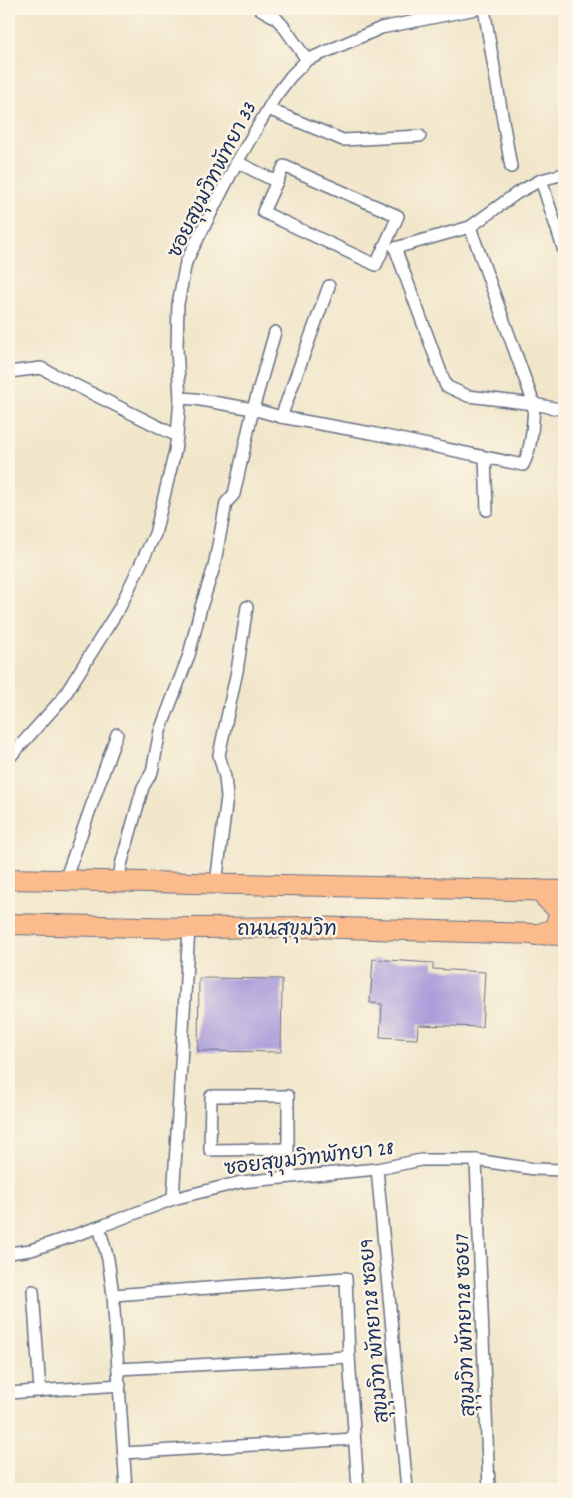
<svg xmlns="http://www.w3.org/2000/svg" width="573" height="1498" font-family="Dekko,'Playpen Sans Thai',sans-serif">
  <style>
    .building { fill: #a89ada }
    .lines { fill: none; stroke-linecap: round; stroke-linejoin: round }
    .street-casing { stroke: #666f84; stroke-width: 14 }
    .highway-casing { stroke: #666f84; stroke-width: 22 }
    .street { stroke: #fff; stroke-width: 11 }
    .highway { stroke: #fbbb8d; stroke-width: 20 }
    .labels { text-anchor: middle; stroke-width: 5; stroke-linejoin: round; paint-order: stroke }
    .street-label { font-size: 20px; fill: #1b2f5e; stroke: #fcf5e5 }
  </style>
  <rect width="100%" height="100%" fill="#fcf5e5"/>
  <filter id="ink" filterUnits="userSpaceOnUse"><feTurbulence type="fractalNoise" baseFrequency=".02" numOctaves="2"/><feDisplacementMap in="SourceGraphic" scale="10" xChannelSelector="R" yChannelSelector="G"/><feConvolveMatrix kernelMatrix="1 2 1 2 8 2 1 2 1" color-interpolation-filters="sRGB"/></filter>
  <filter id="wash" filterUnits="userSpaceOnUse"><feTurbulence type="fractalNoise" baseFrequency=".0096" numOctaves="4" result="noise"/><feDisplacementMap in="SourceGraphic" scale="20" xChannelSelector="R" yChannelSelector="G"/><feGaussianBlur stdDeviation="1.12" result="paint"/><feColorMatrix in="noise" values="0 0 0 0 0 0 0 0 0 0 0 0 0 0 0 0 0 1.4 0 .05"/><feComposite in="paint" operator="in"/></filter>
  <g filter="url(#wash)">
    <rect width="100%" height="100%" fill="#f1e6ca"/>
    <g id="blocks">
      <g class="building">
        <path d="M373,959l60,4v6l52,3 -3,55 -64,-2 -1,14 -37,-2 2,-33 -12,-1z"/>
        <path d="M199,978l83,1 -1,73 -83,-1z"/>
      </g>
    </g>
  </g>
  <g filter="url(#ink)">
    <use href="#blocks" fill-opacity="0" stroke="#666f84" stroke-width="1"/>
    <g class="lines">
      <defs>
        <g id="street">
          <path d="M260,9l16,9 8,9 23,33"/>
          <path d="M484,9l27,158"/>
          <path d="M268,109l75,31 77,-4"/>
          <path d="M237,162l40,20"/>
          <path d="M284,166l114,50 -22,49 -113,-53z"/>
          <path d="M564,174l-23,6 -24,13 -47,34 -75,21 51,138 22,10 66,8 30,6"/>
          <path d="M541,180l23,71"/>
          <path d="M9,372l32,-4 136,68"/>
          <path d="M180,398l15,1 58,10 28,8 90,16 152,32c9,-17 10,-41 11,-61l-64,-177"/>
          <path d="M281,417l48,-131"/>
          <path d="M485,458l2,52"/>
          <path d="M9,758l54,-60 57,-91 35,-73 20,-83 2,-15 3,-38 -3,-49 1,-45 8,-42 51,-100 38,-65 16,-21 16,-16 74,-32 95,-19"/>
          <path d="M65,880l52,-146"/>
          <path d="M119,881l2,-16 22,-78 9,-15 8,-41 29,-76 12,-48 13,-40 12,-64 8,-9 19,-85 22,-77"/>
          <path d="M216,883l11,-86 -2,-20 -6,-22 18,-84 10,-64"/>
          <path d="M288,1149l-78,1 1,-54h77v53l2,27"/>
          <path d="M476,1160l13,329"/>
          <path d="M377,1169l30,320"/>
          <path d="M173,1199l16,-271"/>
          <path d="M99,1227l9,32 5,36 13,194"/>
          <path d="M9,1253l22,-3 68,-23 74,-28 68,-17 136,-13 44,-9h55l58,9 30,1"/>
          <path d="M33,1291l7,100"/>
          <path d="M113,1295l233,-17 3,79 9,132"/>
          <path d="M118,1369l231,-12"/>
          <path d="M9,1393l111,-8"/>
          <path d="M124,1453l230,-14"/>
        </g>
        <g id="highway">
          <path d="M9,879l555,12"/>
          <path d="M9,924l180,4 122,-1 253,8"/>
          <path d="M536,935l17,-6 3,-5 3,-9 -3,-7 -19,-18"/>
        </g>
      </defs>
      <use href="#street" class="street-casing"/>
      <use href="#highway" class="highway-casing"/>
      <use href="#street" class="street"/>
      <use href="#highway" class="highway"/>
    </g>
  </g>
  <g class="labels">
    <g class="street-label">
      <text transform="translate(211 179) rotate(-63)" y="7">ซอยสุขุมวิทพัทยา 33</text>
      <text x="287" y="935">ถนนสุขุมวิท</text>
      <text transform="translate(309 1157) rotate(-7)" y="7">ซอยสุขุมวิทพัทยา 28</text>
      <text transform="translate(464 1325) rotate(-92)" y="7">สุขุมวิท พัทยา28 ซอย7</text>
      <text transform="translate(373 1331) rotate(-95)" y="7">สุขุมวิท พัทยา28 ซอย9</text>
    </g>
  </g>
  <rect width="573" height="1498" fill="none" stroke="#fcf5e5" stroke-width="30"/>
</svg>
